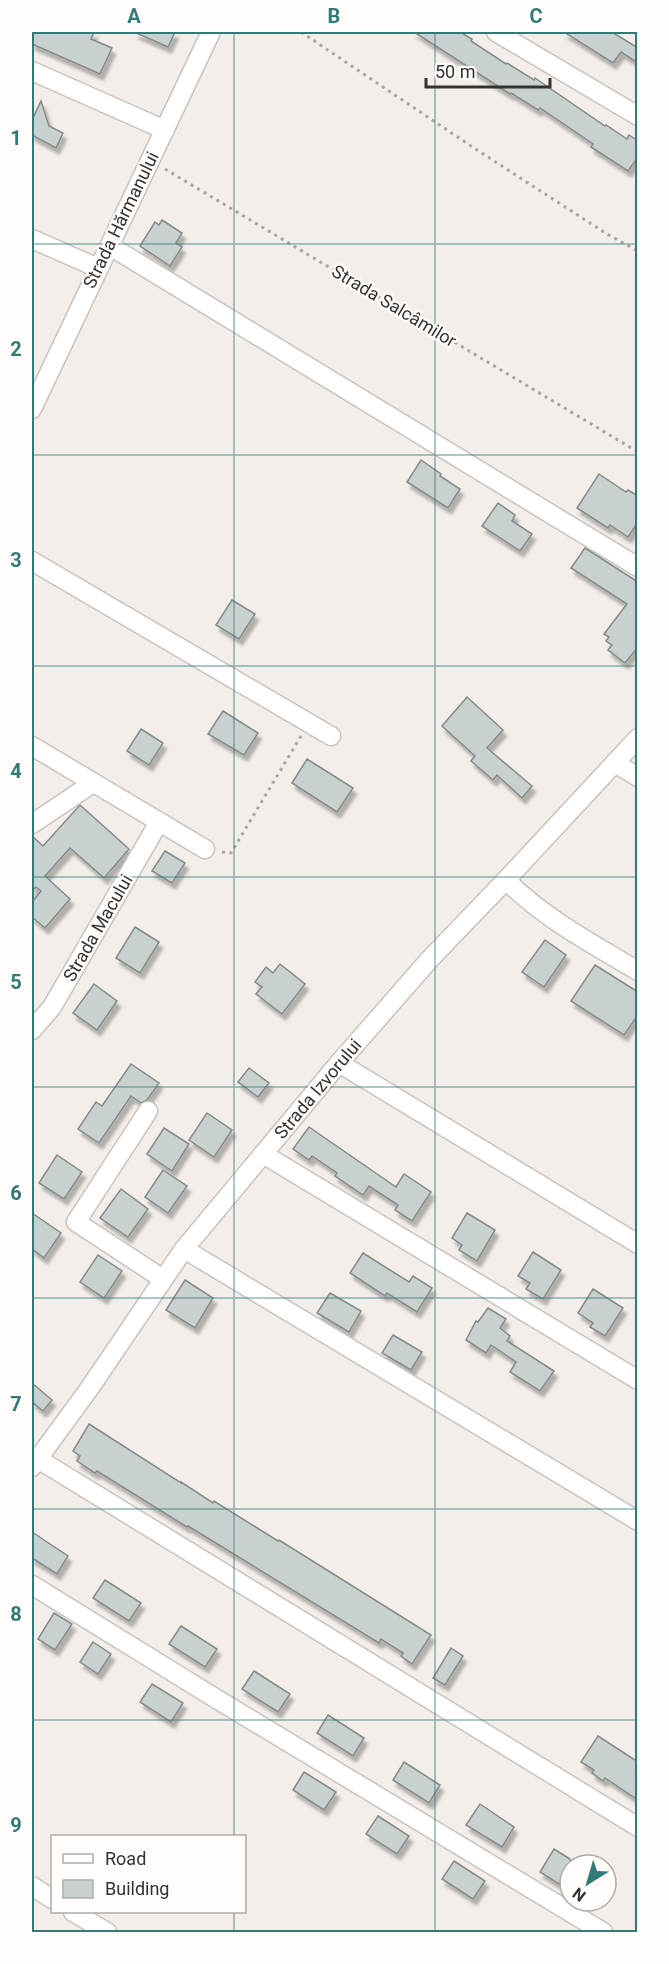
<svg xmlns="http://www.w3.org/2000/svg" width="669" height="1964" font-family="Roboto,sans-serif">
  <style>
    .building { fill: #c9d1d0; stroke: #848b8a; stroke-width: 1.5; filter: url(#shadow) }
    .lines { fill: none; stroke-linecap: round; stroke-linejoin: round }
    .street-casing { stroke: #c8c3bf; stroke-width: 21 }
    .path { stroke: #aaa6a2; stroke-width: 3; stroke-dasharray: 3 4.5; stroke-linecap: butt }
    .street { stroke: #fff; stroke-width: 18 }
    .grid { fill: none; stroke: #317a78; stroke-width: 1.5; stroke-opacity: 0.55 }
    .labels { text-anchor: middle; stroke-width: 4.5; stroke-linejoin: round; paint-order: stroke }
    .street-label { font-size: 18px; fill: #353331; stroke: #fffcf9 }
    .neatline { fill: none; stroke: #317a78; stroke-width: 2 }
    .grid-label { font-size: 20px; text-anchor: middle; font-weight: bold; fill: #317a78 }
  </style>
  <defs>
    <filter id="shadow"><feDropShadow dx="3.5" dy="6" stdDeviation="1.5" flood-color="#0004"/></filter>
  </defs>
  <rect width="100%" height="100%" fill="#f3eee9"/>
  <g class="building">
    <path d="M32,32h62l-3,7 21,9 -12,26 -68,-30z"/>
    <path d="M134,32h41l-7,15z"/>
    <path d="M414,32h46l12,7 -1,2 35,23 1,-1 27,17 1,-2 70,48 1,-1 21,14 2,-4 9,6v16l-10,14 -37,-24 2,-3 -53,-36 -2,2 -27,-17 -1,1z"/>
    <path d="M564,32h48l26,16v15l-17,-11 -8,11z"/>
    <path d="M41,101l8,25 14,7 -7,15 -24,-13v-15z"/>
    <path d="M162,220l20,13 -6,10 6,4 -12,19 -30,-20 15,-24 4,3z"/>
    <path d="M421,460l20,14 -1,2 20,13 -12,19 -41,-26z"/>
    <path d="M599,474l27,18 2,-2 10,6v26l-10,15 -18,-12 -2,3 -31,-20z"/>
    <path d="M498,503l17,12 -3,6 20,13 -12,17 -38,-25z"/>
    <path d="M585,548l53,34v65l-13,16 -17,-13 4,-5 -6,-4 3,-4 -5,-3 23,-30 -56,-36z"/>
    <path d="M232,600l23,14 -16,25 -23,-14z"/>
    <path d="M467,697l36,33 -16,18 45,38 -10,12 -25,-23 -4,5 -22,-19 4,-5 -33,-30z"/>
    <path d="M223,711l35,22 -14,22 -36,-21z"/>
    <path d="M141,729l22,14 -14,22 -22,-14z"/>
    <path d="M307,759l46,29 -16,24 -45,-29z"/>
    <path d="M80,805l49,44 -25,29 -34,-30 -25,28 25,23 -25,29 -13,-11v-15l9,-11 -5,-4 -4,4v-55l11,10z"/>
    <path d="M165,851l20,12 -13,20 -20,-12z"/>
    <path d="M135,927l24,15 -19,31 -24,-15z"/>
    <path d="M545,940l21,15 -22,32 -22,-15z"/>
    <path d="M280,964l25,20 -23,30 -26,-20 6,-7 -7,-5 11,-15 7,6z"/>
    <path d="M595,965l43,27v23l-14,20 -53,-34z"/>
    <path d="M94,984l23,17 -20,29 -24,-17z"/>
    <path d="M131,1064l28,19 -12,17 -6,3 -10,-7 -32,47 -21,-14 18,-27 6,4z"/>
    <path d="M249,1068l20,15 -11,14 -20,-15z"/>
    <path d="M207,1113l25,17 -18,27 -25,-17z"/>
    <path d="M309,1127l87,60 8,-13 27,18 -19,29 -17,-11 3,-5 -29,-19 -6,9 -28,-19 2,-3 -25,-17 -3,4 -16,-11z"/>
    <path d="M164,1128l25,16 -17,27 -25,-17z"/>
    <path d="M57,1155l25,17 -18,27 -25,-16z"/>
    <path d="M163,1170l24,16 -19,27 -23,-16z"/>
    <path d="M121,1189l27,20 -20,28 -28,-19z"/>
    <path d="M32,1213l29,20 -17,25 -12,-9z"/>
    <path d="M467,1213l28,17 -18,31 -18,-11 3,-5 -10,-7z"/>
    <path d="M533,1252l28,18 -18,29 -17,-10 4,-6 -12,-7z"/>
    <path d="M363,1253l46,29 4,-6 19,12 -15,24 -30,-19 -2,3 -35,-23z"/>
    <path d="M98,1255l24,16 -18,27 -24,-16z"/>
    <path d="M185,1280l28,18 -18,30 -29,-18z"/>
    <path d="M593,1289l30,19 -18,28 -15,-9 3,-4 -15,-10z"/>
    <path d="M330,1293l31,18 -12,21 -32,-19z"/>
    <path d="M488,1308l18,11 -6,9 10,8 -3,5 47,30 -14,20 -30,-19 6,-10 -25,-17 -5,8 -20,-13 10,-19 2,1z"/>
    <path d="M393,1335l29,17 -11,18 -29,-17z"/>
    <path d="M32,1383l20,17 -9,11 -11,-9z"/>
    <path d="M89,1424l92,59v-1l32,21 1,-2 64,40 1,-1 152,95 -19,29 -11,-8 2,-3 -22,-14 -2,4 -191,-117 -1,1 -90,-56 -2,2 -18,-12 3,-5 -7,-5z"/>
    <path d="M32,1532l36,24 -11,18 -25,-16z"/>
    <path d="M105,1580l36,23 -12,18 -36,-23z"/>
    <path d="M54,1613l18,11 -17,26 -17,-11z"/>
    <path d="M181,1626l36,23 -12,18 -36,-23z"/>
    <path d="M93,1642l18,12 -13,20 -18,-12z"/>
    <path d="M451,1648l12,8 -18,29 -12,-7z"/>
    <path d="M254,1671l36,23 -12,18 -36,-23z"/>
    <path d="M152,1684l31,19 -12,19 -31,-20z"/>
    <path d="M328,1715l36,23 -11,18 -36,-23z"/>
    <path d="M598,1736l40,26v38l-33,-22 -2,3 -11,-8 2,-3 -13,-8z"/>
    <path d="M404,1762l36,23 -11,18 -36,-23z"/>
    <path d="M304,1772l32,20 -12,18 -31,-20z"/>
    <path d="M480,1804l34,23 -12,20 -36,-22z"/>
    <path d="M378,1816l31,20 -12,18 -31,-20z"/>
    <path d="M554,1849l16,10v32l-30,-19z"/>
    <path d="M454,1861l31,20 -12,18 -31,-20z"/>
  </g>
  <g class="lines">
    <defs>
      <g id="street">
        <path d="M496,32l142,84"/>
        <path d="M32,71l133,59"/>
        <path d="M32,239l66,29"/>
        <path d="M110,246l528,321"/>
        <path d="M32,409l179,-377"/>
        <path d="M32,561l299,175"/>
        <path d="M32,746l173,103"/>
        <path d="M615,763l23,14"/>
        <path d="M32,824l61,-41"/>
        <path d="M506,880c39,39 85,63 132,91"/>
        <path d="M32,1030l20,-23 107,-185"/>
        <path d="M339,1063l299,181"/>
        <path d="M148,1111l-72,111 87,57"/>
        <path d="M263,1154l375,226"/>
        <path d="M184,1249l454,272"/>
        <path d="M38,1459l600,368"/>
        <path d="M32,1467l57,-78 95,-140 155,-186 91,-104 76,-79 132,-142"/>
        <path d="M32,1585l183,113 388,234"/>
        <path d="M32,1886l20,13"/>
        <path d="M73,1912l34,20"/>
      </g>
    </defs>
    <use href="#street" class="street-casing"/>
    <g class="path">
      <path d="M301,32l173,116 133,86 31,17"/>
      <path d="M165,169l473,283"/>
      <path d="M222,852l9,1 70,-117"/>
    </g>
    <use href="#street" class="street"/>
  </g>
  <path class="grid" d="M234,32v1804M435,32v1900M32,244h606M32,455h606M32,666h606M32,877h606M32,1087h606M32,1298h606M32,1509h606M32,1720h606M234,1912v20"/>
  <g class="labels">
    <g class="street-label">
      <text transform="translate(121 220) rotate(-64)" y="6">Strada Hărmanului</text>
      <text transform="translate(394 306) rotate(31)" y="6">Strada Salcâmilor</text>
      <text transform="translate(98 928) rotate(-60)" y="6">Strada Macului</text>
      <text transform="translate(318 1089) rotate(-50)" y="6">Strada Izvorului</text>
    </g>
  </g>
  <rect width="669" height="1964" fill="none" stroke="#fffcf9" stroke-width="66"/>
  <rect x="51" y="1835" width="195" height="78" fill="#fffcf9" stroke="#aeaca9" stroke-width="1.5"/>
  <rect x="63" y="1854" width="30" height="9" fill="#ffffff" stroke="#aeaca9" stroke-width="1.5"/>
  <text x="105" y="1865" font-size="18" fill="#353331">Road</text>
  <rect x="63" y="1880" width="30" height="18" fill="#c9d1d0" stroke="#aeaca9" stroke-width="1.5"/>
  <text x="105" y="1895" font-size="18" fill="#353331">Building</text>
  <g transform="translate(588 1883) rotate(217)"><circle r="28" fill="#fffcf9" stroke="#aeaca9" stroke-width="1.5"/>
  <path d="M0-4.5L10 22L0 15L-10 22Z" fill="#317a78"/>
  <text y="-9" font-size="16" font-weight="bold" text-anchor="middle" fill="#353331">N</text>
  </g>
  <path d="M426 78v9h124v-9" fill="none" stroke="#353331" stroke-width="3"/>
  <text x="435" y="78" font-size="18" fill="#353331" stroke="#fffcf9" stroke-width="4.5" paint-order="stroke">50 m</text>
  <rect x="33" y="33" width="603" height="1898" class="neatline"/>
  <g class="grid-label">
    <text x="134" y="23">A</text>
    <text x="334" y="23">B</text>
    <text x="536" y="23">C</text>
    <text x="16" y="145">1</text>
    <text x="16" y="356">2</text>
    <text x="16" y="567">3</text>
    <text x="16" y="778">4</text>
    <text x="16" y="989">5</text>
    <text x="16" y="1200">6</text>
    <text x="16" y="1411">7</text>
    <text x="16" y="1621">8</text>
    <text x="16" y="1832">9</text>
  </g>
</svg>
